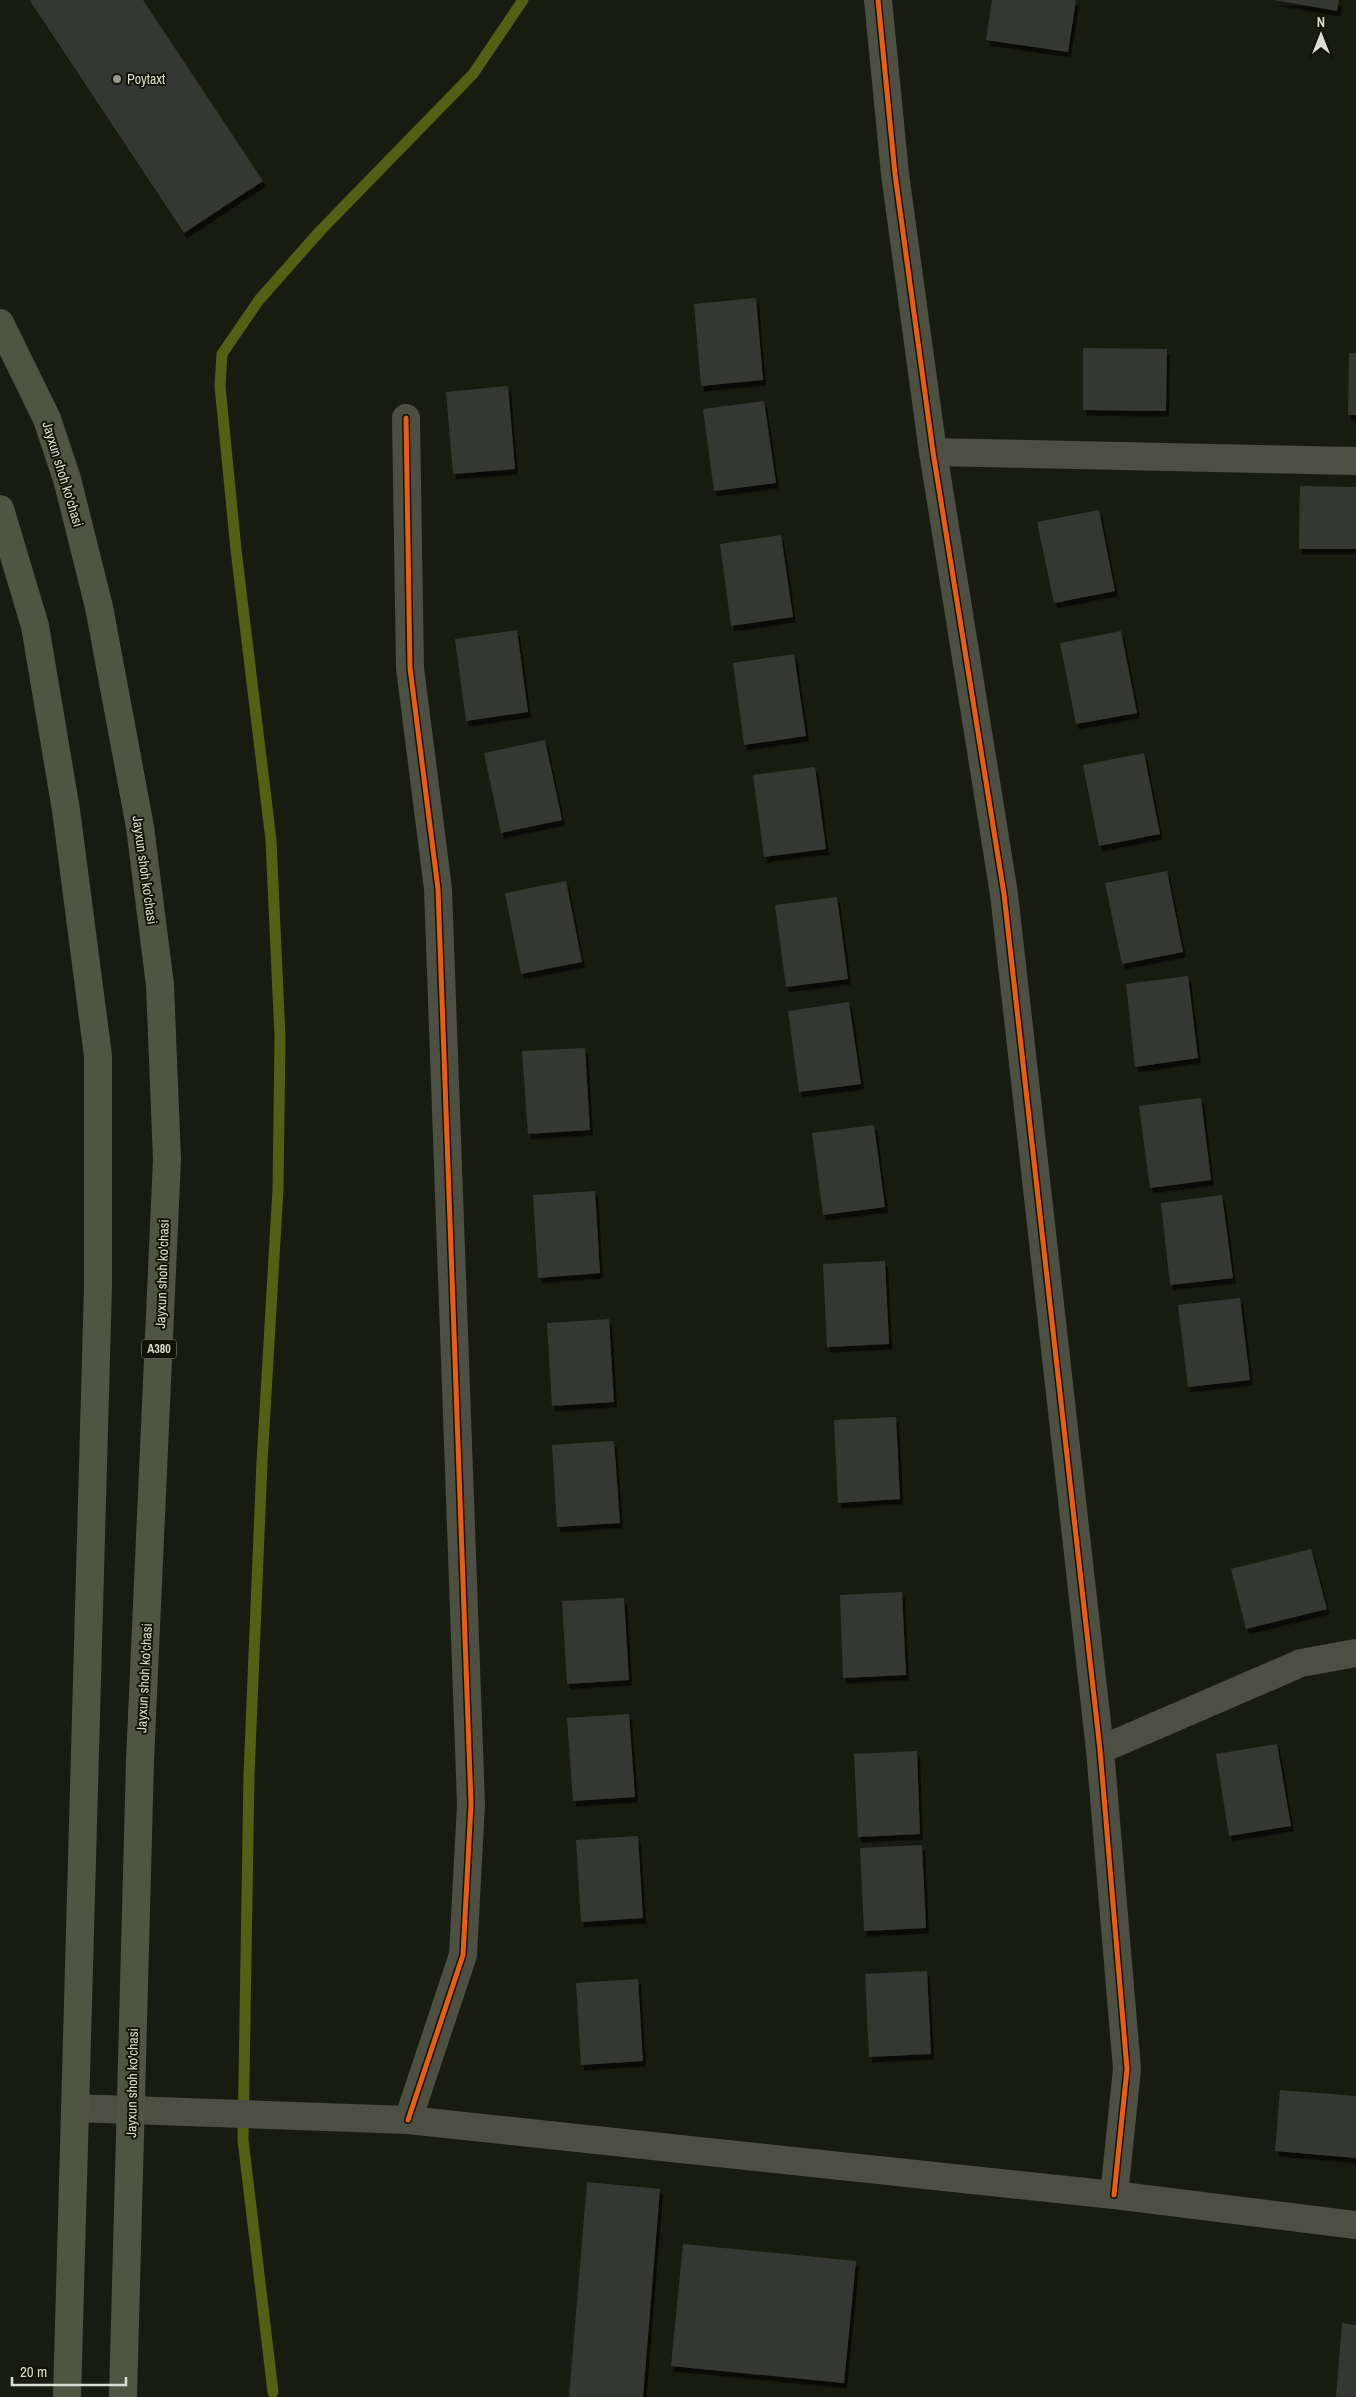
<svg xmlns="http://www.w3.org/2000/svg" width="1356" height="2397" font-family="'Archivo Narrow',sans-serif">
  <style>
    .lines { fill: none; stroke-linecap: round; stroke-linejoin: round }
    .stream { stroke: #555f13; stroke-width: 11 }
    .building { fill: #363830; filter: url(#shadow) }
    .minor { stroke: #4c4f41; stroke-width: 28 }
    .highway { stroke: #505443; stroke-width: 28 }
    .cycleway-casing { stroke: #121504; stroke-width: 8 }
    .cycleway { stroke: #e95d12; stroke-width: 5 }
    .poi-dot { fill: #96998d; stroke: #121504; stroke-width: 2 }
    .labels { text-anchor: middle; stroke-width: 4; stroke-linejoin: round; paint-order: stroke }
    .shield { fill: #121504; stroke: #9ea194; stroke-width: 1 }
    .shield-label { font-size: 12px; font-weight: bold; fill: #daddd1 }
    .poi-label { font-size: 14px; fill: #daddd1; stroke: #121504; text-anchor: start }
    .street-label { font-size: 14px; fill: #daddd1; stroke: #121504 }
  </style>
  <defs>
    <filter id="shadow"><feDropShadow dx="3" dy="5.5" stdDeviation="0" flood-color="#0009"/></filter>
  </defs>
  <rect width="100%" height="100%" fill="#181b10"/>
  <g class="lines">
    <path class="stream" d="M273,2392l-30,-252 6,-365 13,-313 16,-273 2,-152 -9,-197 -35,-290 -16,-164 2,-32 37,-54 61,-69 153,-157 50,-74"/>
  </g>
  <g class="building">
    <path d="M32,0h111l120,181 -79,52 -154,-232z"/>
    <path d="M992,0h84l-8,52 -82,-12z"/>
    <path d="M1274,0h65l-2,11z"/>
    <path d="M756,298l7,82 -62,6 -7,-82z"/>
    <path d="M1083,348l84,1 -1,62 -83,-1z"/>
    <path d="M1349,353h7v62h-8z"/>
    <path d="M508,386l7,83 -62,5 -7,-82z"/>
    <path d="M764,401l12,82 -62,8 -11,-82z"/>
    <path d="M1300,486l56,1v62h-57z"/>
    <path d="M1099,510l16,81 -61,12 -17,-81z"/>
    <path d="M781,535l12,82 -62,9 -11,-82z"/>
    <path d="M517,630l11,82 -62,9 -11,-82z"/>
    <path d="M1121,631l16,82 -61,11 -16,-81z"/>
    <path d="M794,654l12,82 -62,9 -11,-82z"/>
    <path d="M545,740l17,80 -61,13 -17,-80z"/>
    <path d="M1144,753l16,81 -61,12 -16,-81z"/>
    <path d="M815,767l11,82 -62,8 -11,-82z"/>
    <path d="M1167,871l16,81 -61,12 -17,-81z"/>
    <path d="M566,881l16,81 -61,12 -16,-81z"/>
    <path d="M837,897l11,82 -62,8 -11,-82z"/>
    <path d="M1188,976l10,82 -63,9 -9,-83z"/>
    <path d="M849,1002l12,82 -62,8 -11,-81z"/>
    <path d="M585,1048l5,82 -62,4 -6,-83z"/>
    <path d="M1201,1098l10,82 -61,8 -11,-82z"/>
    <path d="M874,1125l11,82 -62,8 -11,-82z"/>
    <path d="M595,1191l5,82 -62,5 -5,-83z"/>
    <path d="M1222,1195l11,83 -63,7 -9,-82z"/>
    <path d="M885,1261l4,83 -62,3 -4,-83z"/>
    <path d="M1240,1298l10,82 -62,7 -10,-82z"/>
    <path d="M609,1319l5,83 -62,4 -5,-83z"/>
    <path d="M896,1417l4,82 -62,4 -4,-83z"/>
    <path d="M614,1441l6,82 -63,4 -5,-82z"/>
    <path d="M1311,1549l16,60 -81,20 -15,-60z"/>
    <path d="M902,1592l4,83 -63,3 -3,-83z"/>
    <path d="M624,1598l5,82 -62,4 -5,-83z"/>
    <path d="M629,1714l6,83 -62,4 -6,-83z"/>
    <path d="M1277,1744l14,82 -62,10 -13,-82z"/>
    <path d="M917,1751l3,83 -62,3 -4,-83z"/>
    <path d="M638,1836l5,82 -62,4 -5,-82z"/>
    <path d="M922,1845l4,83 -62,3 -4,-83z"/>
    <path d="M927,1971l4,83 -62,3 -4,-83z"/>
    <path d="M638,1979l5,82 -62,4 -5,-82z"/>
    <path d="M1280,2090l76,6v62l-81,-7z"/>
    <path d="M587,2182l73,7 -17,208h-74z"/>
    <path d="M683,2244l173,17 -12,122 -173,-17z"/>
    <path d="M1342,2323l14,2v72h-20z"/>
  </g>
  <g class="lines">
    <g class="minor">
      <path d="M878,0l17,174 38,278 71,442 96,856 27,319 -13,126"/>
      <path d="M406,418l4,250 28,221 33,915 -8,151 -55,165"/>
      <path d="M933,452l423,9"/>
      <path d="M1100,1750l201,-87 55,-10"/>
      <path d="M75,2108l333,12 706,75 242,30"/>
    </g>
    <g class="highway">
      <path d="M0,323l47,96 20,60 32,128 41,220 20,158 7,174 -27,602 -17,636"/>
      <path d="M0,509l35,117 31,184 32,246v230l-31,1111"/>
    </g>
    <defs>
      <g id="cycleway">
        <path d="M878,0l17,174 38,278 71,442 96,856 27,319 -13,126"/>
        <path d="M406,418l4,250 28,221 33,915 -8,151 -55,165"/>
      </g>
    </defs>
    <use href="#cycleway" class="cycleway-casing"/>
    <use href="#cycleway" class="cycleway"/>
  </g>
  <circle class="poi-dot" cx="117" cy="79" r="5"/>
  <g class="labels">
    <rect class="shield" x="141.5" y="1339.5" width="35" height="19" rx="4"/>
    <g class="shield-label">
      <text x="159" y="1353">A380</text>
    </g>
    <g class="poi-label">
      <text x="127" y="84">Poytaxt</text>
    </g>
    <g class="street-label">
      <text transform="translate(63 474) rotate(73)" y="5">Jayxun shoh ko'chasi</text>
      <text transform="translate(145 870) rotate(82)" y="5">Jayxun shoh ko'chasi</text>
      <text transform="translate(162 1274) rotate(-88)" y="5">Jayxun shoh ko'chasi</text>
      <text transform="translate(144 1678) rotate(-87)" y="5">Jayxun shoh ko'chasi</text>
      <text transform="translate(132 2083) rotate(-89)" y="5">Jayxun shoh ko'chasi</text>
    </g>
  </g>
  <g transform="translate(1321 35)" stroke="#121504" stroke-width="4" paint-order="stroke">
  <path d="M0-4L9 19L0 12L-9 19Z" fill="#daddd1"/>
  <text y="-8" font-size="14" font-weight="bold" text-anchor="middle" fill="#daddd1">N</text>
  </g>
  <path d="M12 2377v8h114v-8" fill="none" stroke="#daddd1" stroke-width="2.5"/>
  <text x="20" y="2377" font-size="15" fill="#daddd1" stroke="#121504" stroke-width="4" paint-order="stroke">20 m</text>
</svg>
